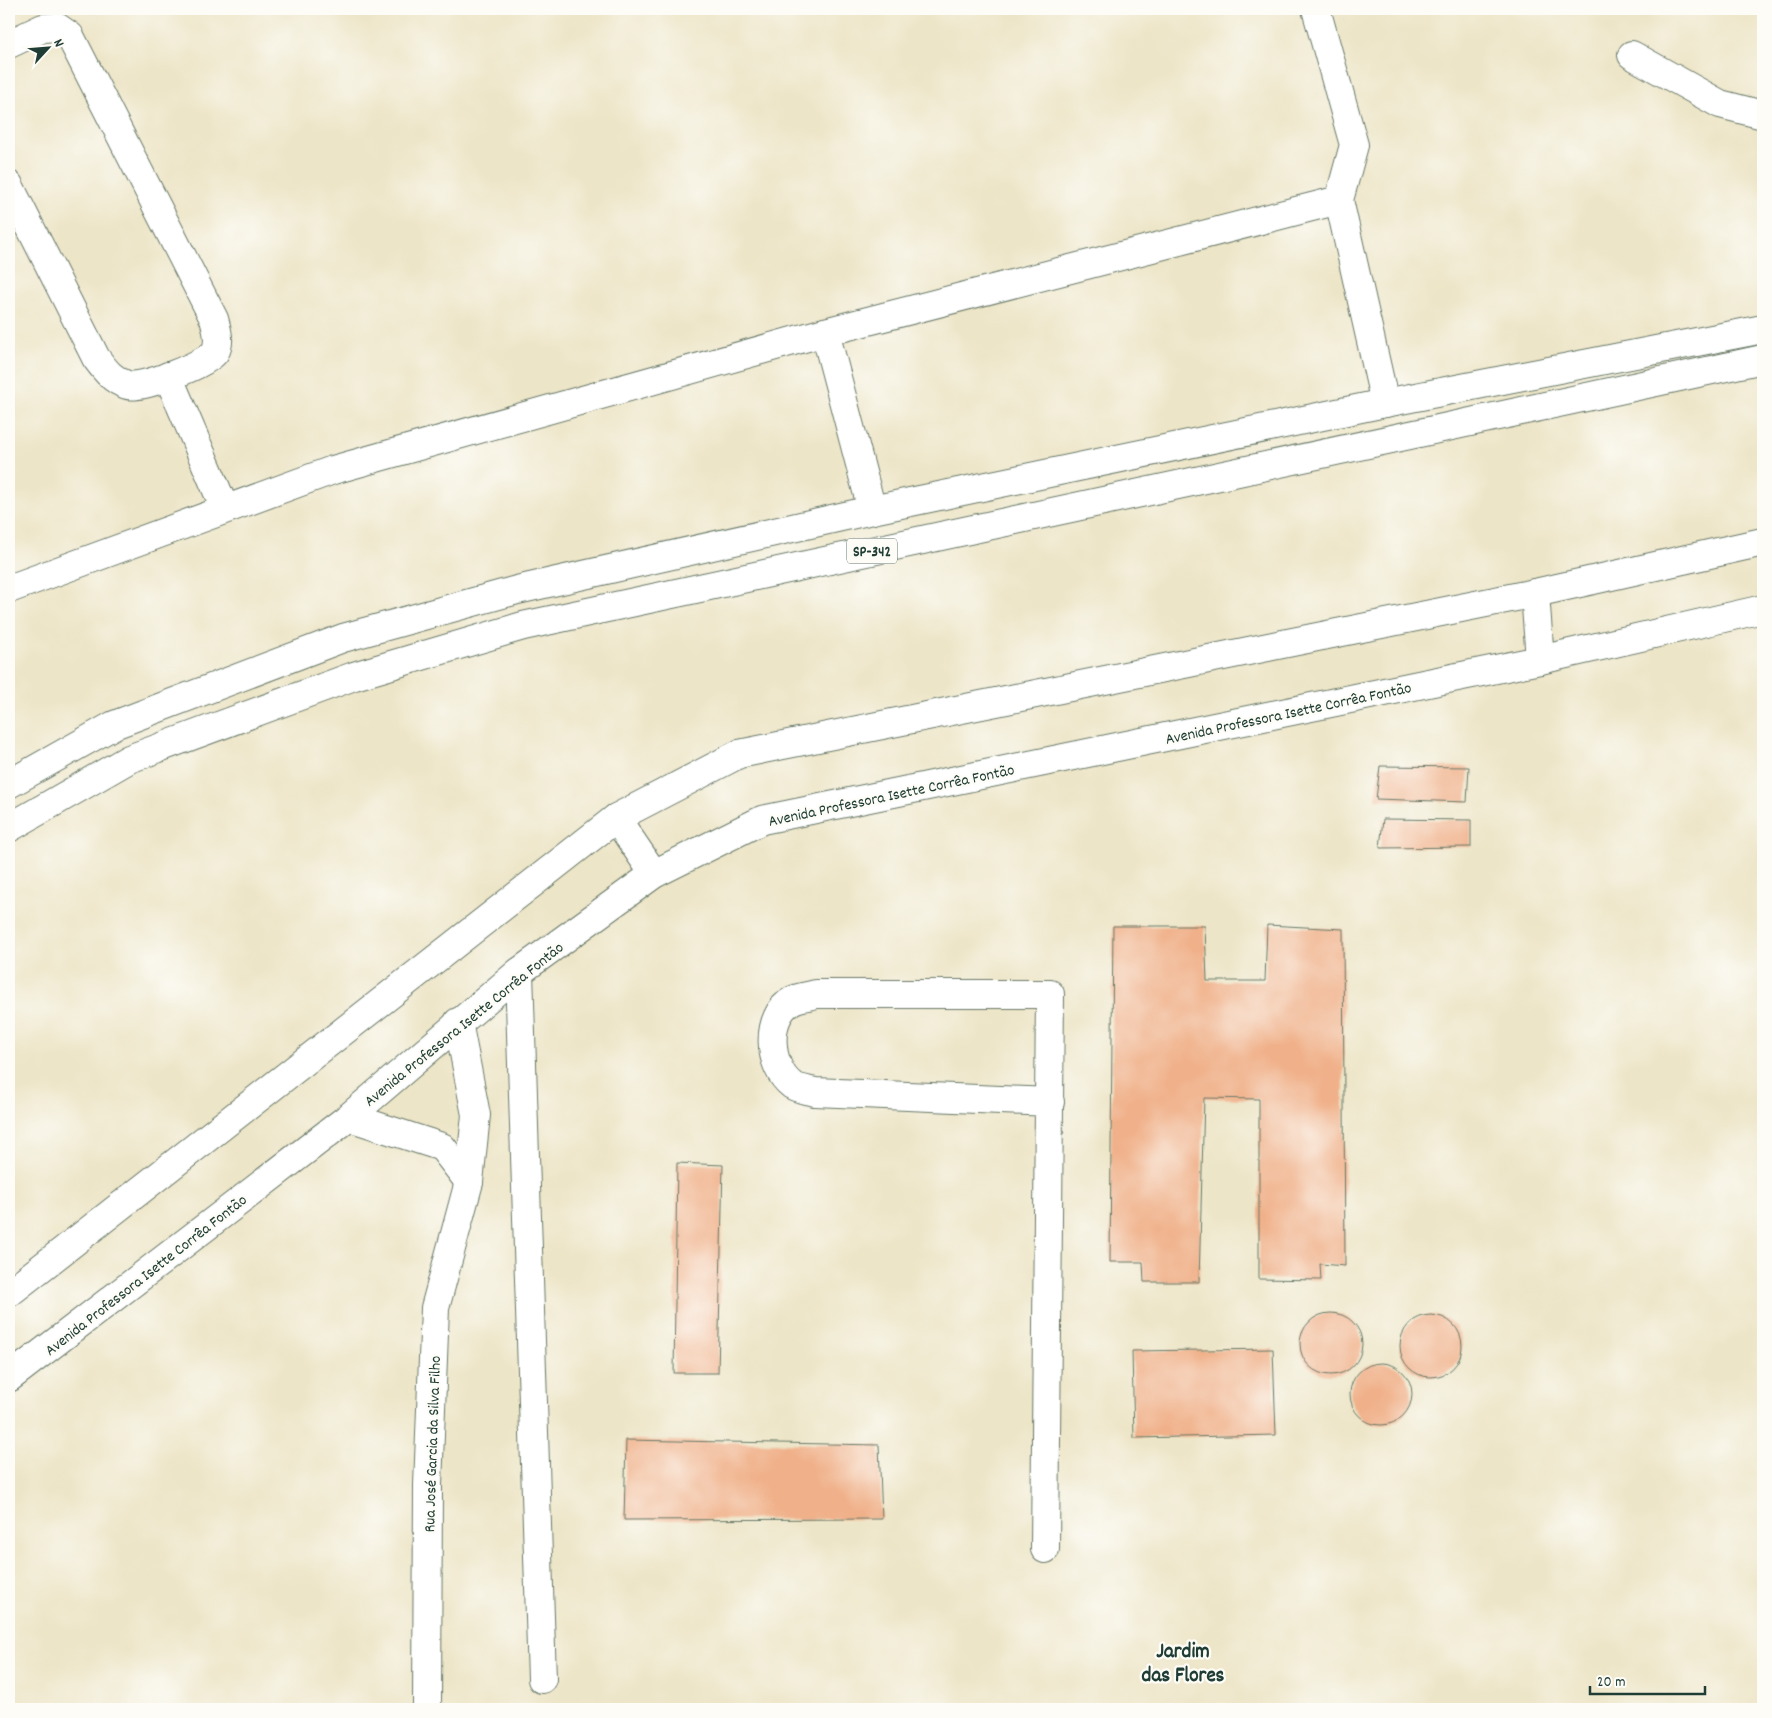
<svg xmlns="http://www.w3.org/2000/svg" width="1772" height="1718" font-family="Dekko,sans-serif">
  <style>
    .building { fill: #f0b18a }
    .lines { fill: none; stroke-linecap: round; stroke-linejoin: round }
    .minor-casing { stroke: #677867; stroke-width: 30 }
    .major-casing { stroke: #677867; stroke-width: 30 }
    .minor { stroke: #fff; stroke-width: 28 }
    .major { stroke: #fff; stroke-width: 28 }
    .labels { text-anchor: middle; stroke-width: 4.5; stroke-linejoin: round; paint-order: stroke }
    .shield { fill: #fdfcf7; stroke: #62766e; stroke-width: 1 }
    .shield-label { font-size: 15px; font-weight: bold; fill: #1f3d34 }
    .street-label { font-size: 16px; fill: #1f3d34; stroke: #fdfcf7 }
    .district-label { font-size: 21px; font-weight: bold; fill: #1f3d34; stroke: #fdfcf7 }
  </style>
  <rect width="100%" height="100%" fill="#fdfcf7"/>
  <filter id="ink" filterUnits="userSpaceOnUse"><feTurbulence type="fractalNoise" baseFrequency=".02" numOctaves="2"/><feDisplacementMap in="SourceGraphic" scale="10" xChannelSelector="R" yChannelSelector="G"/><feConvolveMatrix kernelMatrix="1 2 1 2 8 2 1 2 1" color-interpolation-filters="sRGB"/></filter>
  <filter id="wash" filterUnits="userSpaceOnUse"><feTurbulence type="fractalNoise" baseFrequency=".0096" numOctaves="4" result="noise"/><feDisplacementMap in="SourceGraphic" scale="20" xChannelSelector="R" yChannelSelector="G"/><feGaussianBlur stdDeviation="1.12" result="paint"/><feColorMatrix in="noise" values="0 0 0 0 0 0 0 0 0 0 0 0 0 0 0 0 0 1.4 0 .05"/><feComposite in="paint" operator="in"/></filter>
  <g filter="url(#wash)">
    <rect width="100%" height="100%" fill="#ede5c7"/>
    <g id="blocks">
      <g class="building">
        <path d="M1380,766l89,1 -2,35 -91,-3z"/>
        <path d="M1383,819l88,1v27l-91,1z"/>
        <path d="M1267,925l76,4 2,337 -25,-2 1,16 -62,-1v-180l-55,-1 -5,184h-55l-1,-20h-33l3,-336h92l2,55h58z"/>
        <path d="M677,1163l46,2 -5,208h-44z"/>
        <circle cx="1331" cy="1344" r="31"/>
        <circle cx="1431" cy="1346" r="31"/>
        <path d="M1273,1349l3,86 -142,3 -2,-87z"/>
        <circle cx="1381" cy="1394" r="31"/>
        <path d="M626,1440l253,5 3,74 -258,1z"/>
      </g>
    </g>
  </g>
  <g filter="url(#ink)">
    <use href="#blocks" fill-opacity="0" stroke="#677867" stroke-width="1"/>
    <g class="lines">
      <defs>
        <g id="minor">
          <path d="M1316,9l38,136 -15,55 46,203"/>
          <path d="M9,44l34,-16 14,-1 13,9 144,283c3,11 7,23 1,33 -8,12 -75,38 -88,33 -15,-5 -22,-15 -31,-27l-87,-173"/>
          <path d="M1632,55l88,49 43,11"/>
          <path d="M825,332l47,178"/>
          <path d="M168,376l57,133"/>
          <path d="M9,589l324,-119 492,-138 514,-132"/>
          <path d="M519,972l23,707"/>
          <path d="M349,1117l93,30 27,35"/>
          <path d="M1045,1549l5,-555h-234c-7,2 -17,3 -23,6 -29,16 -25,67 -1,85 6,4 16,5 23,7l235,10"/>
          <path d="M427,1709l1,-224 7,-177 34,-126 7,-67 -18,-93"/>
        </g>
        <g id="major">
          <path d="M1535,593l5,67"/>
          <path d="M9,784l105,-59 229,-87 174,-48 355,-80 513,-107 378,-74"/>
          <path d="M616,818l38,56"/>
          <path d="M9,828l120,-69 225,-83 169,-50 1240,-267"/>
          <path d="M9,1293l607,-475 123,-64 796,-161 228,-51"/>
          <path d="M9,1378l340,-261 170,-145 135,-98 108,-54 778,-160 223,-51"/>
        </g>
      </defs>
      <use href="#minor" class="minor-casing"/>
      <use href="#major" class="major-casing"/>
      <use href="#minor" class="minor"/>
      <use href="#major" class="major"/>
    </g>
  </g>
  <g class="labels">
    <rect class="shield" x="847" y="538.5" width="50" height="25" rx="4"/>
    <g class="shield-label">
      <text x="872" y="556">SP-342</text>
    </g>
    <g class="street-label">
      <text transform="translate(1288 712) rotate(-12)" y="6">Avenida Professora Isette Corrêa Fontão</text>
      <text transform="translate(891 794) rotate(-12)" y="6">Avenida Professora Isette Corrêa Fontão</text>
      <text transform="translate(463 1023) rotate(-39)" y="6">Avenida Professora Isette Corrêa Fontão</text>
      <text transform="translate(145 1274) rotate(-38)" y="6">Avenida Professora Isette Corrêa Fontão</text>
      <text transform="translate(431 1444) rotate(-88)" y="6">Rua José Garcia da Silva Filho</text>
    </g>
    <g class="district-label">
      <text x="1183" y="1657">Jardim<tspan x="1183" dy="24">das Flores</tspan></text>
    </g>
  </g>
  <rect width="1772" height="1718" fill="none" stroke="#fdfcf7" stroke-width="30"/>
  <g transform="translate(48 48) rotate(64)" stroke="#fdfcf7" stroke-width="4" paint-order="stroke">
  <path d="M0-4L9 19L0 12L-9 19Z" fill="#1f3d34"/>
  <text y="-8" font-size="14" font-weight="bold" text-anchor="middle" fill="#1f3d34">N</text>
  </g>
  <path d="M1590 1686v8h115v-8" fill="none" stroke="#1f3d34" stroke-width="2.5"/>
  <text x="1597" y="1686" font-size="15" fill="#1f3d34" stroke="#fdfcf7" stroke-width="4" paint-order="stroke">20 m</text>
</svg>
